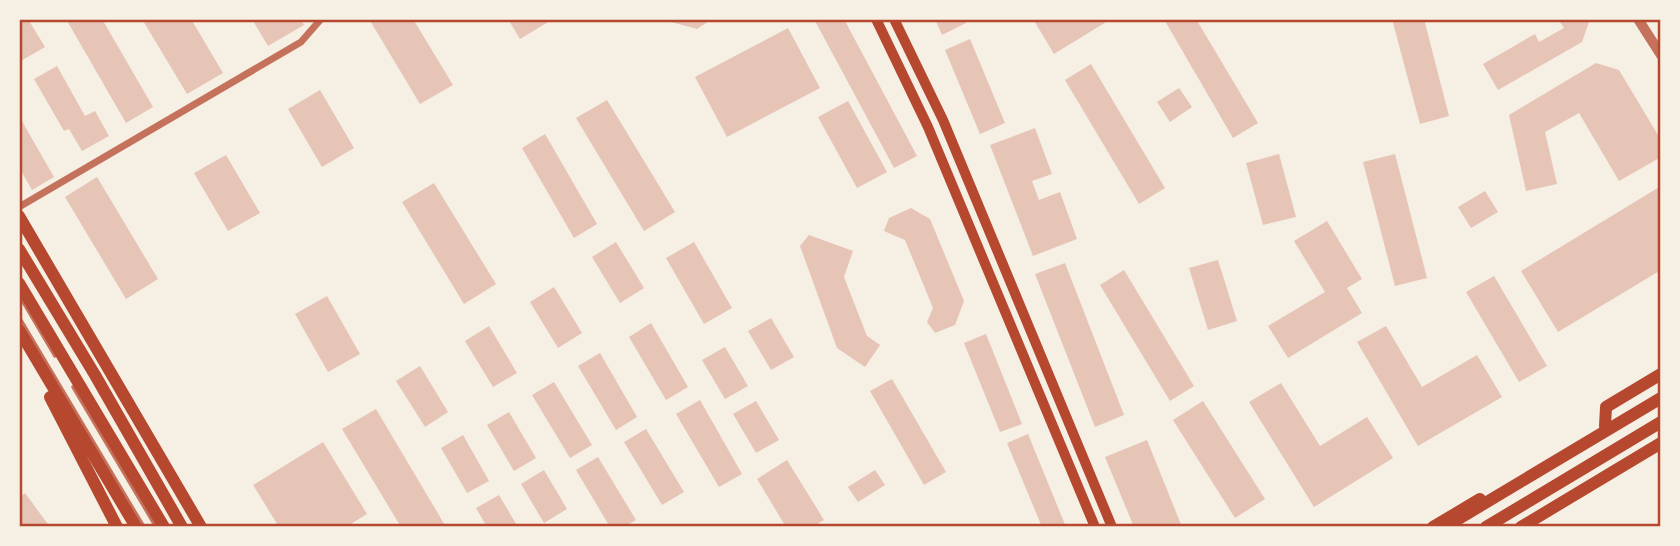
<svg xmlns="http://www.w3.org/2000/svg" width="1680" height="546" font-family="Lato,sans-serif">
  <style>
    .building { fill: #e6c5b7 }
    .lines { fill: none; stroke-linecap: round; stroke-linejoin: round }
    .service { stroke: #c5725c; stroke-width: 3.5 }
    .minor { stroke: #c5725c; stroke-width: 7 }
    .tertiary { stroke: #c5725c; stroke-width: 10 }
    .secondary { stroke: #b5482f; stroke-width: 10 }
    .primary { stroke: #b5482f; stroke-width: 12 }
    .trunk { stroke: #b5482f; stroke-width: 12 }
    .neatline { fill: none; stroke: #b5482f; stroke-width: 2.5 }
  </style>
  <rect width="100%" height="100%" fill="#f6efe4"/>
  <g class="building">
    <path d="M19,19h9l17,28 -26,15z"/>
    <path d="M66,19h36l51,88 -27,16z"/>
    <path d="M142,19h49l32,54 -36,21z"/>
    <path d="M252,19h49l3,6 -36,21z"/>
    <path d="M369,19h44l40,66 -33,19z"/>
    <path d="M508,19h45l-33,20z"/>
    <path d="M660,19h52l-15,10z"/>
    <path d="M814,19h30l73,137 -23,12z"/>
    <path d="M935,19h29l2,4 -24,12z"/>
    <path d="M1033,19h78l-57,35z"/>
    <path d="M1168,19h28l62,104 -25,15 -68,-117z"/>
    <path d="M1392,19h32l25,97 -29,8z"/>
    <path d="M1558,19h32l-8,23 -84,48 -15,-26 52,-30 4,8 25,-14z"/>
    <path d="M788,28l32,60 -93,49 -32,-60z"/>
    <path d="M970,39l35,84 -25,11 -35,-84z"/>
    <path d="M1596,63l23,7 42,70v17l-42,24 -40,-68 -34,19 12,52 -31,7 -17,-76z"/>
    <path d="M1091,64l74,124 -26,16 -74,-124z"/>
    <path d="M57,66l28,50 10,-5 14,25 -27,15 -13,-22 -5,2 -30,-52z"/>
    <path d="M1179,88l13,19 -22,15 -13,-20z"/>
    <path d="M320,90l34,58 -32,19 -34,-58z"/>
    <path d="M607,100l68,112 -31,19 -68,-113z"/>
    <path d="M848,101l39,71 -30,16 -39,-71z"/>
    <path d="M19,116l35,61 -22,13 -13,-23z"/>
    <path d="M1035,128l17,46 -20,7 7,19 21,-8 17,47 -44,17 -43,-111z"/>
    <path d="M545,134l52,90 -23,14 -52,-90z"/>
    <path d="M1279,154l17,63 -33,8 -17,-62z"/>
    <path d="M1395,154l32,124 -32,8 -32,-124z"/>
    <path d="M226,155l34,58 -32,18 -34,-58z"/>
    <path d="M97,177l61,102 -32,20 -61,-102z"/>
    <path d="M434,183l62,101 -32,20 -62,-102z"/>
    <path d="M1661,186v84l-103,62 -37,-61z"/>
    <path d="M1485,191l13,21 -27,16 -13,-21z"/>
    <path d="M911,208l19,11 34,82 -9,24 -20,8 -8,-11 6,-14 -28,-68 -21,-9 5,-13z"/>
    <path d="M1327,221l35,58 -15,9 15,25 -74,45 -20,-32 57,-34 -31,-51z"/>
    <path d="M809,235l44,16 -9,26 23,59 13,9 -15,22 -28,-19 -37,-102z"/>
    <path d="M616,242l28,46 -24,15 -28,-46z"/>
    <path d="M694,242l38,66 -28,16 -38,-66z"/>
    <path d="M1218,260l19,61 -29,9 -19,-62z"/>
    <path d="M1065,263l59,152 -29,12 -60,-153z"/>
    <path d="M1124,270l70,116 -24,15 -70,-116z"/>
    <path d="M1494,276l53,90 -28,16 -53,-90z"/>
    <path d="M554,287l28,46 -24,15 -28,-46z"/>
    <path d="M327,296l33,58 -32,18 -33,-58z"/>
    <path d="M771,318l23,39 -23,13 -23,-39z"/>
    <path d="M651,323l37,64 -22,13 -37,-63z"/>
    <path d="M489,326l28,47 -24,14 -28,-46z"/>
    <path d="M1386,326l36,61 55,-32 25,42 -84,49 -61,-104z"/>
    <path d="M986,334l36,90 -22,8 -36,-89z"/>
    <path d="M725,347l23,39 -23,13 -23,-39z"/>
    <path d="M600,353l37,64 -21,13 -38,-64z"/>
    <path d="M420,366l28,46 -23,15 -29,-46z"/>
    <path d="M892,379l54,93 -22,13 -54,-94z"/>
    <path d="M554,382l38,63 -22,13 -38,-63z"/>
    <path d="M1281,383l39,63 47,-29 26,41 -79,49 -65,-105z"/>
    <path d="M700,400l42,74 -23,13 -43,-73z"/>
    <path d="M756,401l23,39 -23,13 -23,-39z"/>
    <path d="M1203,401l62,98 -30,19 -62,-98z"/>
    <path d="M376,409l70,118h-45l-59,-98z"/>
    <path d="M509,412l27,46 -22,13 -27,-46z"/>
    <path d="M646,429l38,63 -22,13 -38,-63z"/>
    <path d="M1028,434l38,93h-24l-35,-84z"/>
    <path d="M463,435l26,46 -22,12 -26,-45z"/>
    <path d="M1147,440l35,87h-48l-29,-70z"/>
    <path d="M323,442l44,72 -21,13h-67l-26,-42z"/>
    <path d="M598,457l38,63 -12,7h-14l-34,-57z"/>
    <path d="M787,460l37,60 -12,7h-26l-29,-48z"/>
    <path d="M544,470l23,39 -23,14 -23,-39z"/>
    <path d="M875,470l10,15 -27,17 -10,-15z"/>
    <path d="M25,493l25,34h-31v-29z"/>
    <path d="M499,495l19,32h-31l-11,-19z"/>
  </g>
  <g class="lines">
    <g class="service">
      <path d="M19,295l36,61"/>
      <path d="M19,317l125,210"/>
      <path d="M73,387l83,140"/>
    </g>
    <path class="minor" d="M19,207l282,-165 20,-23"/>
    <path class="tertiary" d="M1638,19l23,36"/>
    <g class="secondary">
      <path d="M876,19l52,108 167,400"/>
      <path d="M894,19l49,101 169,407"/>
    </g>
    <g class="primary">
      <path d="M19,249l76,126 87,152"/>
      <path d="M1433,527l47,-28"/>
      <path d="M1521,527l140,-84"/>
    </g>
    <g class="trunk">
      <path d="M19,216l182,311"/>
      <path d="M19,283l145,244"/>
      <path d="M19,330l117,197"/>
      <path d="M50,397l67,130"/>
      <path d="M1605,426l1,-19 55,-33"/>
      <path d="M1445,527l216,-129"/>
      <path d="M1486,527l175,-105"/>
    </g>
  </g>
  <rect width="1680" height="546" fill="none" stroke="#f6efe4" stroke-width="42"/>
  <rect x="21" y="21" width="1638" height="504" class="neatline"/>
</svg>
